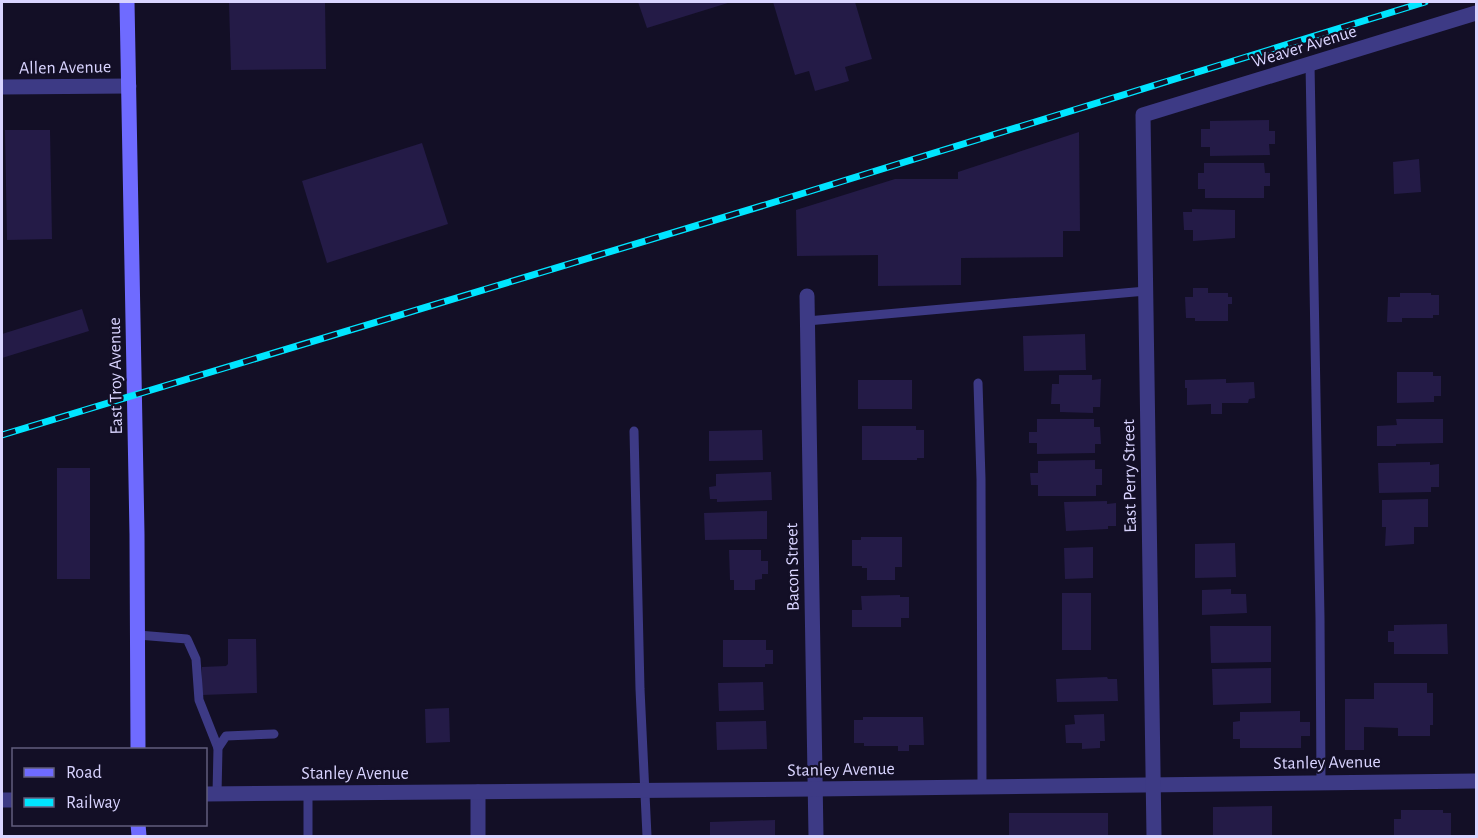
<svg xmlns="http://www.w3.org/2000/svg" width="1478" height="838" font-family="'Alegreya Sans',sans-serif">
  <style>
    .building { fill: #241b47 }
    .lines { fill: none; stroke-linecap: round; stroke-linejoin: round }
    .lane { stroke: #3d3a85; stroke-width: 9 }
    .street { stroke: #3d3a85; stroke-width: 15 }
    .secondary { stroke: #6f6bff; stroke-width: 15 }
    .rail-casing { stroke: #00e5ff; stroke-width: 7 }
    .rail { stroke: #130f26; stroke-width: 4.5; stroke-dasharray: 14; stroke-linecap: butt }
    .labels { text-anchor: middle; stroke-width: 4.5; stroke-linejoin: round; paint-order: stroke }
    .street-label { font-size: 18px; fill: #d9d4ff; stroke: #130f26 }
  </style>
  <rect width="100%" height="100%" fill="#130f26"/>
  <g class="building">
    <path d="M229,2h96l1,67 -95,1z"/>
    <path d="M638,2h93l-84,26z"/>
    <path d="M773,2h82l17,57 -27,8 4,14 -34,10 -6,-20 -14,4z"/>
    <path d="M1269,120v11h6v13h-6l1,11 -60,1v-9h-9v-18h9v-8z"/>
    <path d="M5,130h45l2,109 -45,1z"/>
    <path d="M1079,132l1,99h-17v26l-102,1v27l-83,1v-31l-81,1 -1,-46 99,-31h63v-7z"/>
    <path d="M422,143l26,81 -121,39 -25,-82z"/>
    <path d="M1419,159l2,33 -27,2 -1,-32z"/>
    <path d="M1204,163h60l1,10h5v13h-6v12h-59v-9h-7v-16h6z"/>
    <path d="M1192,209l43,1v28l-42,3v-11h-9l-1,-18h9z"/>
    <path d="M1193,288h15v5h20v4h4v7h-4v17h-33v-3h-9l-1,-21h8z"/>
    <path d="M1400,293h31v2h8v20h-6v3h-31v4h-15l1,-25h12z"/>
    <path d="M82,309l7,22 -87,27v-24z"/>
    <path d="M1085,334l1,36 -62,1 -1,-35z"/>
    <path d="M1397,372h36v4h8v20h-7v6l-37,1z"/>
    <path d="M1059,375h33v5l9,-1 -1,28h-7v6l-33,-1v-8h-9l1,-20h7z"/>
    <path d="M1226,379v4l28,-1 1,16 -6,1 -1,4h-26v11h-11v-10l-24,1v-17h-2v-8z"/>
    <rect x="858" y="380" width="54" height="29"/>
    <path d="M1037,419h57v8h6l1,17h-6v9l-58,1v-11h-8v-11h8z"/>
    <path d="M1396,419h47v24l-47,1v2h-19v-20l20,-1z"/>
    <path d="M862,426h54v4h8v28h-7v2h-55z"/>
    <path d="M762,430l1,30 -54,1v-30z"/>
    <path d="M1095,460v9h7v16h-6v11h-58v-11h-7l-1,-12h8v-12z"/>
    <path d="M1430,462v3l9,-1v23h-8v5l-52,1 -1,-30z"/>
    <rect x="57" y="468" width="33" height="111"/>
    <path d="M771,472l1,28 -55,2v-3h-7l-1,-12 7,-1v-12z"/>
    <path d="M1428,499v28h-14v17l-29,2 1,-19h-4v-27z"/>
    <path d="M1107,501v3l9,-1v23h-8v3l-42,2 -2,-29z"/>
    <path d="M767,511v28l-62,1 -1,-27z"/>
    <path d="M861,537h41v30h-7v13h-28v-12h-5v-2h-10v-26h9z"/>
    <path d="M1235,543l1,34 -41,1v-34z"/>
    <path d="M1093,547v31l-28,1 -1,-31z"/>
    <path d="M729,550h32v11h7v13h-6v5l-7,1v10h-21v-10h-4z"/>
    <path d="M1231,589v5h15l1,19 -45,2v-25z"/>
    <rect x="1062" y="593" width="29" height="57"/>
    <path d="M900,595v2h9v21h-8v9h-49v-17h10l-1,-14z"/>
    <path d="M1447,624l1,30h-54v-12h-6v-11h6v-6z"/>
    <path d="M1210,626h61v36l-60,1z"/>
    <path d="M228,639h28l1,54 -55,2v-28l24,-1 2,-2z"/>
    <path d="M723,640h43v10h7v14h-8v3h-42z"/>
    <path d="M1271,668v35l-58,2 -1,-36z"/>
    <path d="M1107,677l1,2h9l1,22 -61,1 -1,-23z"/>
    <path d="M763,682l1,28 -45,1 -1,-28z"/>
    <path d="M1374,683h53v10h6v32h-3v11h-32v-8l-34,-1v23h-19v-51h29z"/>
    <path d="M449,708l1,34 -24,1 -1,-34z"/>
    <path d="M1300,711v11h10v14h-9v12h-61v-9h-7v-17l7,-1v-9z"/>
    <path d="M1104,714l1,27h-5v7l-18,1v-6h-16l-1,-18 10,-1 -1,-9z"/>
    <path d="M863,717h60l1,28h-15v6h-11v-5h-34v-3h-10v-23h9z"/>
    <path d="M766,721l1,28 -50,1 -1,-28z"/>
    <path d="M1272,806v30h-59v-29z"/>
    <path d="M1401,810h42v3h8v23h-57v-17h7z"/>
    <rect x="1009" y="813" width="99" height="23"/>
    <path d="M775,820v16h-65v-14z"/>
  </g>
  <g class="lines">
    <g class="lane">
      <path d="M1310,64l10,554 1,164"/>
      <path d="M807,321l339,-30"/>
      <path d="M978,383l3,96 1,308"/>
      <path d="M634,431l6,258 7,147"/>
      <path d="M138,635l49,4 9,20 3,41 19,48"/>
      <path d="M308,793v43"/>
      <path d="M217,794l1,-46 8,-12 48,-2"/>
    </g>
    <g class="street">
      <path d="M2,87l127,-1"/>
      <path d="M807,296l9,540"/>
      <path d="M478,792v44"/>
      <path d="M206,794l609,-5 661,-8"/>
      <path d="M2,800h12"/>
      <path d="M1154,836l-11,-721 333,-102"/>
    </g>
    <g class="secondary">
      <path d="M127,2l10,532 1,216"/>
      <path d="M138,824l1,12"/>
    </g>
    <defs>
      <path id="rail" d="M2,435l776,-234 647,-199"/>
    </defs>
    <use href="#rail" class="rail-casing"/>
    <use href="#rail" class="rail"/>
  </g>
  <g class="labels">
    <g class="street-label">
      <text transform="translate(1304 46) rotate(-17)" y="6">Weaver Avenue</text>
      <text transform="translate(65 67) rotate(-1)" y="6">Allen Avenue</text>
      <text transform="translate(115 376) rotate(-91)" y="6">East Troy Avenue</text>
      <text transform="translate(1129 476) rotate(-91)" y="6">East Perry Street</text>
      <text transform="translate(792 567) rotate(-91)" y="6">Bacon Street</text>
      <text transform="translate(1327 762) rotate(-1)" y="6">Stanley Avenue</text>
      <text transform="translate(841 769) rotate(-1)" y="6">Stanley Avenue</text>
      <text x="355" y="779">Stanley Avenue</text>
    </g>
  </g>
  <rect width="1478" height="838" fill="none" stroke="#d9d4ff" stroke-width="6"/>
  <rect x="12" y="748" width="195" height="78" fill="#130f26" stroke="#625e7d" stroke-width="1.5"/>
  <rect x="24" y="768" width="30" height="9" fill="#6f6bff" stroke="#625e7d" stroke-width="1.5"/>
  <text x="66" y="778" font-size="18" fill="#d9d4ff">Road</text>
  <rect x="24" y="798" width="30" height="9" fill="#00e5ff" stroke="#625e7d" stroke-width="1.5"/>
  <text x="66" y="808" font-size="18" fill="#d9d4ff">Railway</text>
</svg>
